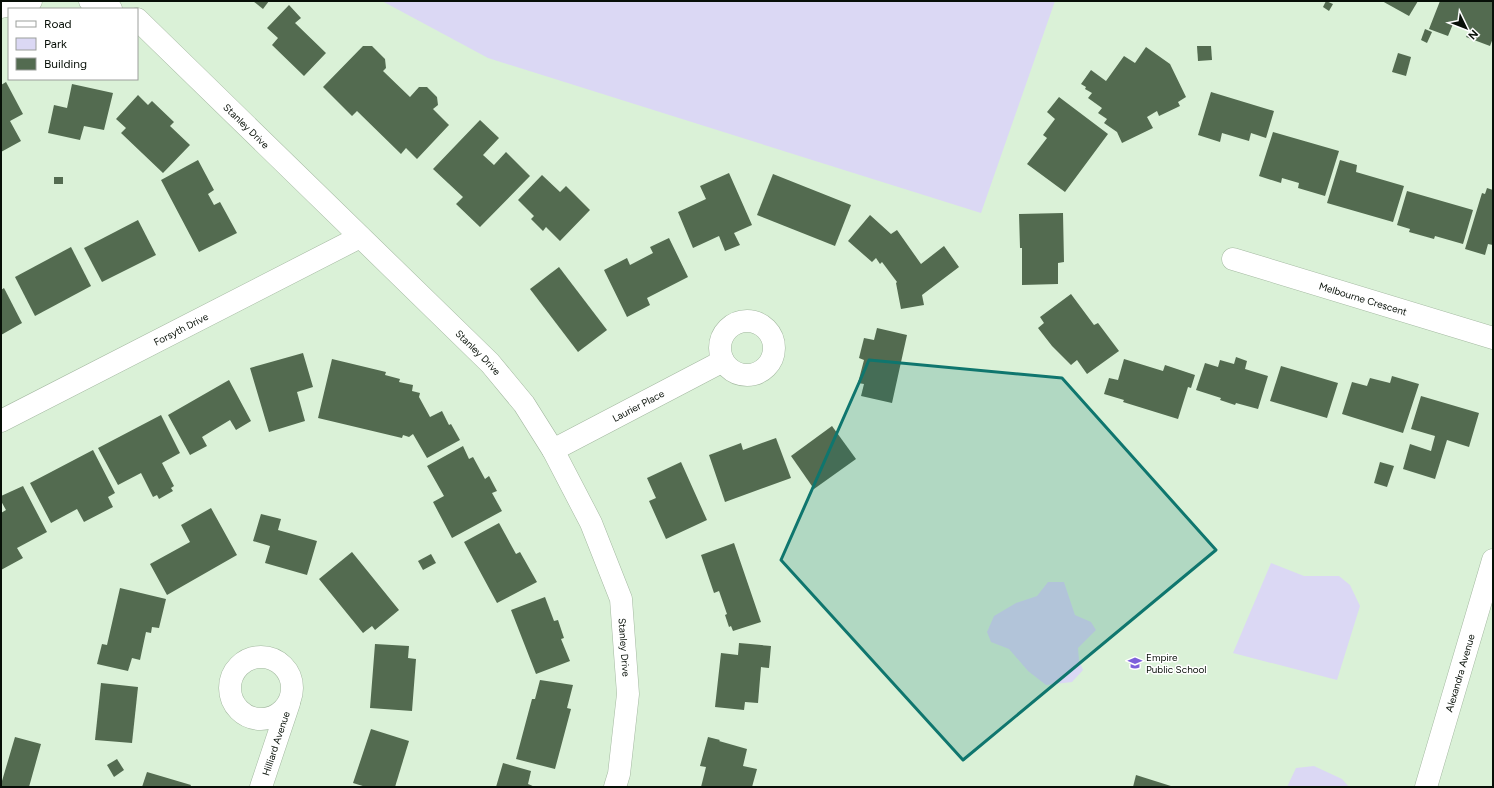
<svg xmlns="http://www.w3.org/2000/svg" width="1494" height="788" font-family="Figtree,sans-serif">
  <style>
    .green { fill: #dbd8f4 }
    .building { fill: #536b50 }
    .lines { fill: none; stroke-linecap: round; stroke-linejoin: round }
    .minor-casing { stroke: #a4b9a1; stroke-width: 23 }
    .minor { stroke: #fff; stroke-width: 22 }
    .marked { fill: #0f766e; fill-opacity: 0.2; stroke: #0f766e; stroke-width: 3; stroke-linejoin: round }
    .labels { text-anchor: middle; stroke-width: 3; stroke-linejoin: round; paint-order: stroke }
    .street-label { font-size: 10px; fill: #070f07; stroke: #fff }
    .poi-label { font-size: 10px; fill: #070f07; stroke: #fff; text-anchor: start }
  </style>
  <rect width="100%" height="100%" fill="#daf1d7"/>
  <g class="green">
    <path d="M382,1h673l-74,212 -493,-155z"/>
    <path d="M1271,563l33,13h35l11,9 10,21 -23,74 -104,-27z"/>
    <path d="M1048,582h16l11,33 16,7 5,8 -18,18 1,12 4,10 -11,12 -26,3 -18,-14 -19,-22 -18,-7 -4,-10 7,-16 22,-13 21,-7z"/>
    <path d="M1314,766l28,13 7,8h-62l9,-19z"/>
  </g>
  <g class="building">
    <path d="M253,1h16l-6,8z"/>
    <path d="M1326,1l7,3 -4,7 -6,-4z"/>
    <path d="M1382,1h36l-9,15z"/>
    <path d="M1440,1h53v37l-3,8 -24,-9 3,-6 -16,-7 -5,12 -19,-7z"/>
    <path d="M289,5l12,13 -6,5 31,30 -22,23 -32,-31 6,-7 -11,-10z"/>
    <path d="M1425,29l7,3 -5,11 -6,-3z"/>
    <path d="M363,46h9l13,13 1,9 -3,3 27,26 9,-10h8l10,10 1,8 -5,4 16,16 -32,34 -11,-11 -5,6 -44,-43 -5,5 -29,-29z"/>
    <path d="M1197,46h14l1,14 -14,1z"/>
    <path d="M1146,47l24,17 16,33 -8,5 2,4 -21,10 -2,-5 -10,6 6,11 -31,15 -5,-11 -13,-9 3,-4 -9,-6 4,-5 -14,-10 4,-5 -7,-4 1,-2 -5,-3 10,-14 15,11 18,-25 11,7z"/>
    <path d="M1398,53l13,4 -5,19 -14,-4z"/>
    <path d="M6,82l17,32 -13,7 11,20 -20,11v-67z"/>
    <path d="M72,84l41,9 -9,37 -20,-4 -4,14 -32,-7 6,-28 13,3z"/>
    <path d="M1211,92l63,19 -8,27 -15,-5 -2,8 -27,-8 -2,9 -22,-7z"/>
    <path d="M138,95l10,10 4,-4 22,21 -4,4 20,19 -27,28 -42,-40 5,-5 -10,-9z"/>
    <path d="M1059,97l49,37 -43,58 -38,-28 20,-26 -4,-3 12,-16 -8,-7z"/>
    <path d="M480,120l19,18 -16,17 11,10 12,-13 24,24 -50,51 -24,-23 7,-7 -30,-28z"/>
    <path d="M1273,132l66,19 -14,45 -27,-8 1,-5 -17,-5 -1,5 -22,-7z"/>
    <path d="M198,160l16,30 -6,4 6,11 6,-3 17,31 -38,19 -38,-72z"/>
    <path d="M1340,160l17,5 -1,7 48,14 -11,36 -66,-19z"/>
    <path d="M729,173l23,52 -18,8 6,12 -15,6 -6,-15 -26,12 -15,-36 28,-13 -6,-13z"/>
    <path d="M773,174l78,31 -16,41 -78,-31z"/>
    <path d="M542,175l18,17 6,-6 24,24 -30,31 -14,-14 -3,4 -12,-12 3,-3 -16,-16z"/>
    <rect x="54" y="177" width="9" height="7"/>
    <path d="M1487,188l6,2v55l-5,-1 -3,11 -20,-6 17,-56 3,1z"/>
    <path d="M1407,191l66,19 -10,34 -28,-8 -1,3 -25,-7 1,-3 -13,-4z"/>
    <path d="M1063,213l1,49 -6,1v21l-36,1v-37h-2l-1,-34z"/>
    <path d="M870,215l21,19 6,-4 24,34 23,-18 15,21 -37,28 2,10 -23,4 -5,-26 1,-1 -15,-20 -2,2 -4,-6 -4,4 -24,-21z"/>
    <path d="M138,220l18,35 -54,27 -18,-34z"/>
    <path d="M669,238l19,39 -41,21 3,7 -23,12 -23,-47 23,-12 3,7 23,-12 -3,-6z"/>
    <path d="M71,247l20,39 -56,30 -20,-39z"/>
    <path d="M559,267l48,63 -29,22 -48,-63z"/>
    <path d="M4,288l18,35 -21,12v-45z"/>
    <path d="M1071,294l23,31 4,-2 21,28 -32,23 -10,-14 -6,5 -19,-19 -14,-18 6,-5 -4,-6z"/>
    <path d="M877,328l30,7 -15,68 -31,-7 3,-12 -6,-1 6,-23 -5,-2 5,-20 10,2z"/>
    <path d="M303,353l10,34 -16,5 8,29 -36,11 -19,-64z"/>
    <path d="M1236,357l11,4 -2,8 23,7 -10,33 -22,-6 -1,2 -15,-5 1,-2 -25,-8 9,-27 13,4 2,-7 14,4z"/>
    <path d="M332,359l54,13 -1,3 15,4 -1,3 14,3 -1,6 8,2 -1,4 11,20 12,-6 7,14 2,-1 9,16 -33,18 -14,-24 -4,3 -6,-2 -1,3 -84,-20z"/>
    <path d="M1124,359l39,12 2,-6 30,10 -4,13 -3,-1 -10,32 -55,-17 1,-2 -20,-6 5,-16 9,2z"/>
    <path d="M1281,366l57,17 -11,35 -57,-17z"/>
    <path d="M1392,376l27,8 -16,49 -61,-19 10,-32 15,4 3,-8 20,5z"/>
    <path d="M229,380l22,41 -15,9 -6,-10 -28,17 5,9 -17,9 -22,-40z"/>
    <path d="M1421,396l58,17 -10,34 -22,-7 -12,39 -32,-10 7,-25 21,7 4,-15 -24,-7z"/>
    <path d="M161,415l19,38 -18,10 12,23 -3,2 2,3 -14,8 -2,-4 -4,2 -12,-24 -23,12 -20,-37z"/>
    <path d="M832,426l24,33 -42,30 -23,-33z"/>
    <path d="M776,438l15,40 -66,24 -16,-47 32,-12 2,7z"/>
    <path d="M463,446l6,13 4,-2 12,22 4,-3 8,15 -5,2 10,18 -50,27 -19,-36 11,-6 -17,-30z"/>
    <path d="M93,450l22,43 -7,4 5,10 -29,15 -7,-13 -26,14 -21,-40z"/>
    <path d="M681,462l26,58 -41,19 -17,-38 7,-3 -9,-20z"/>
    <path d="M1380,462l14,4 -7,21 -13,-4z"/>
    <path d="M23,486l24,46 -30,16 6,10 -22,12v-57l5,-3 -5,-9v-5z"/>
    <path d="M211,508l26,47 -70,40 -17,-31 40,-22 -9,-17z"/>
    <path d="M261,514l20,5 -3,11 39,11 -10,34 -42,-12 5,-17 -17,-5z"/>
    <path d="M499,523l17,31 4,-2 17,30 -40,21 -33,-61z"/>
    <path d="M734,543l27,79 -28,9 -2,-5 -2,1 -4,-12 2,-1 -8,-23 -5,2 -13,-38z"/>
    <path d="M352,552l47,58 -24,20 -3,-4 -9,7 -44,-54z"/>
    <path d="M431,554l5,9 -13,7 -5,-9z"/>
    <path d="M120,588l46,11 -7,29 -7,-1 -1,6 -5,-1 -6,28 -8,-2 -4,13 -31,-7 5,-20 5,1z"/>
    <path d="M545,597l9,24 4,-1 6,18 -3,1 9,22 -34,13 -25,-64z"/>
    <path d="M739,643l32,3 -2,22 -8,-1 -3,36 -13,-1 -1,8 -29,-3 6,-54 17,2z"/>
    <path d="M375,644l34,2 -1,12 8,1 -4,52 -42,-3z"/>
    <path d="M540,680l33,5 -6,23 4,1 -16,60 -39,-10 16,-60h3z"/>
    <path d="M101,683l37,4 -6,56 -37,-3z"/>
    <path d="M371,729l38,12 -14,46h-29l-13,-4z"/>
    <path d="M15,737l26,7 -12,43h-28v-6h1z"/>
    <path d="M708,737l12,3 -1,1 28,8 -4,17 14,3 -5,18h-51l5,-20 -6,-1z"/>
    <path d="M117,759l7,11 -10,7 -7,-12z"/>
    <path d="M503,763l28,8 -3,13 7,3h-39z"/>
    <path d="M147,772l44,13 -1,2h-48z"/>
    <path d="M1136,775l38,12h-41z"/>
  </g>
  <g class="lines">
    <defs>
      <g id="minor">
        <path d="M90,1l21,8"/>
        <path d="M1,7l30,-6"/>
        <path id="s1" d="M137,19l353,344 34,41 29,46 38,73 30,76 7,95 -9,80 -4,13"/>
        <path id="s2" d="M1233,259l260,79"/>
        <circle cx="747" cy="348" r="27"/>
        <path id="s3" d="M1,421l359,-184"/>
        <path id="s4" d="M553,450l170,-89"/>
        <circle cx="261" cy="688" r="31"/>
        <path id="s5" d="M261,787l28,-84"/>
        <path id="s6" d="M1426,787l67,-227"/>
      </g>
    </defs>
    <use href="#minor" class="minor-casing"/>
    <use href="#minor" class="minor"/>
  </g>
  <path class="marked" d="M869,360l193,18 154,172 -253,210 -182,-200z"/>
  <defs>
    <symbol id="school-bare" viewBox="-9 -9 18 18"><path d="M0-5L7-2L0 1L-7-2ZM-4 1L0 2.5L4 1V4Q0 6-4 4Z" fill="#7d60db" stroke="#fff" stroke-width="2.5" paint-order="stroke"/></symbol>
  </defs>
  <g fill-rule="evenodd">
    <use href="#school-bare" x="1125" y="653" width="20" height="20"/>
  </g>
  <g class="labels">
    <g class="street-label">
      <text dy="4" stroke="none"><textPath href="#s1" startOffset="153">Stanley Drive</textPath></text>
      <text dy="4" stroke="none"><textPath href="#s2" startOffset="136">Melbourne Crescent</textPath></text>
      <text dy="4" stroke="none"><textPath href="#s3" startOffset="202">Forsyth Drive</textPath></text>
      <text dy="4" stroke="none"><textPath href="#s1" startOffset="477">Stanley Drive</textPath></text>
      <text dy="4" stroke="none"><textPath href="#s4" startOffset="96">Laurier Place</textPath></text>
      <text dy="4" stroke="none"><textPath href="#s1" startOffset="813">Stanley Drive</textPath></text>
      <text dy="4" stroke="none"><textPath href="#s6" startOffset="119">Alexandra Avenue</textPath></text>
      <text dy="4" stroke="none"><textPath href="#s5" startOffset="46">Hilliard Avenue</textPath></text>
    </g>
    <g class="poi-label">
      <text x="1146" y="661">Empire<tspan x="1146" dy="12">Public School</tspan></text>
    </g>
  </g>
  <rect width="1494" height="788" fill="none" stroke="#070f07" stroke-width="4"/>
  <rect x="8" y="8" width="130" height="72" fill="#ffffff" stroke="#9c9f9c"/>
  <rect x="16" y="21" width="20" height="6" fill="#ffffff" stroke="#9c9f9c"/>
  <text x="44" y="28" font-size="12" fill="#070f07">Road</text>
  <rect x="16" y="38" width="20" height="12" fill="#dbd8f4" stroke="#9c9f9c"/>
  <text x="44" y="48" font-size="12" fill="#070f07">Park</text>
  <rect x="16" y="58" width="20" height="12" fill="#536b50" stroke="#9c9f9c"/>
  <text x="44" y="68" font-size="12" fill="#070f07">Building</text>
  <g transform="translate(1466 28) rotate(133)" stroke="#ffffff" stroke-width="3" paint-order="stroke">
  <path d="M0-3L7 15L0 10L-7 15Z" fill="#070f07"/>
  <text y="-6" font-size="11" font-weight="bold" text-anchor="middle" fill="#070f07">N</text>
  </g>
</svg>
